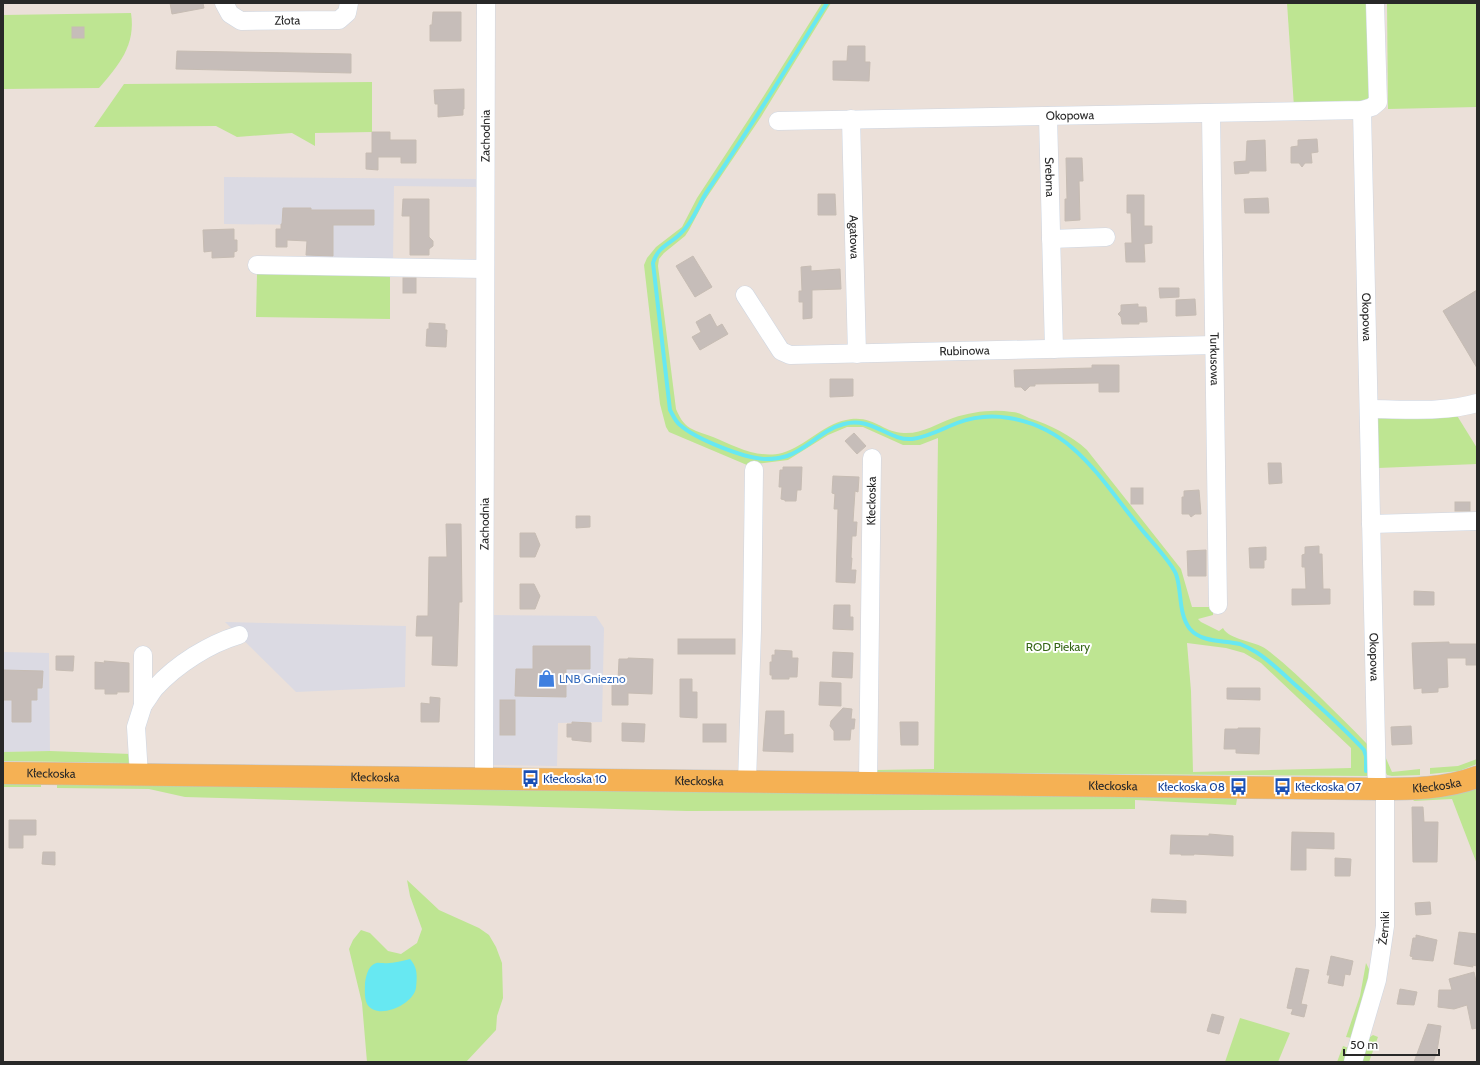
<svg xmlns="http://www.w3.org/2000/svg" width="1480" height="1065" font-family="Cabin,sans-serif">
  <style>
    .industrial { fill: #dbdae3 }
    .green { fill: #bee592; fill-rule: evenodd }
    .water { fill: #67e8f2 }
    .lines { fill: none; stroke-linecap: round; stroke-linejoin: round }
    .stream { stroke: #67e8f2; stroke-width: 4 }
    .building { fill: #c6bdb9; stroke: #c6bcb3 }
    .minor-casing { stroke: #ced6e2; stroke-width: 19 }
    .major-casing { stroke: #c3c3c3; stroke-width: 23 }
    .minor { stroke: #fff; stroke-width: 18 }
    .major { stroke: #f5b154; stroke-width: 22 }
    .labels { text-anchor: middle; stroke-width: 4; stroke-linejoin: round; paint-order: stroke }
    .street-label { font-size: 12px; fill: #282828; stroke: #fff }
    .park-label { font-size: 12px; fill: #366617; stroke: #fff }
    .shop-label { font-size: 12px; fill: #366cbe; stroke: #fff; text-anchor: start }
    .transit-label { font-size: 12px; fill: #164399; stroke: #fff; text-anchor: start }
  </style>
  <rect width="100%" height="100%" fill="#ebe0d9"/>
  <g class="industrial">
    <path d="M224,177l253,2v8l-83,-1 -1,77 -87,-1 1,-37 -83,-1z"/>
    <path d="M493,615l103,1 8,12 -2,94 -44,1 -1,43 -64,-1z"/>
    <path d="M225,622l181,4 -1,61 -109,5z"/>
    <path d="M3,652l46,1 1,98 -47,1z"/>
  </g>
  <g class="green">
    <path d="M822,3h9l-70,114 -56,83 -16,30 -4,6 -21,17 -5,6 -1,7 18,143c3,7 7,15 14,19 7,4 16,6 23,9 21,9 45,22 69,16 24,-7 40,-28 64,-33 27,-6 37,13 58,13 18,1 32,-9 49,-15 19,-6 39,-9 59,-6 6,0 12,4 17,6 21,7 42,17 58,32l94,119 11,38h21v8l-15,4 3,3 18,9 4,-3c6,12 32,13 43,21 19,14 36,31 53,47 16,16 33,32 48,48l2,32 -497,-4 4,-2 58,-1 4,-331 -18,7h-17l-40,-18h-16l-19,8 -40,25 -41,5 -78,-33 -3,-5 -6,-23 -16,-139 3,-7 9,-11 26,-20 15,-29 61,-93zM1187,643l39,5 18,5 17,10 90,85v20l-158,4 -2,-81z"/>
    <path d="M1287,3h82l3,97 -13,6 -65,1z"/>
    <path d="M1387,3h90v104l-89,2z"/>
    <path d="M131,13c5,32 -12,52 -32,75l-96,1v-74z"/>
    <path d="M372,82v50l-57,1v13l-23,-13 -55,4 -21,-11 -122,1 30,-43z"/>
    <path d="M390,272v47l-134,-2 1,-43z"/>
    <path d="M1456,414l21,34v16l-99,4 -3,-50z"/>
    <path d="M1381,747l11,25 28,-3v6l-28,1 -5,-1 -2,-4z"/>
    <path d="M50,751l81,3 -2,9 -126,-2v-9z"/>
    <path d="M1477,759v5l-18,7 -29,3v-6l28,-2z"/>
    <path d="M3,782l38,1v4h-38z"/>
    <path d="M57,783l1178,13 2,3 -1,6 -101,-5v9l-448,2 -502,-14 -36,-8 -92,-1z"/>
    <path d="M1477,788v76l-25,-65 -39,2 6,-4 33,-2z"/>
    <path d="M407,880l32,30 40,18 10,7 7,12 6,16 1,35 -6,18 -1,14 -30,32h-99l-5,-59 -13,-54 4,-9 8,-10 9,3 18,18 13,3 16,-11 5,-14 -12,-33z"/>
    <path d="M1366,963l4,8 -3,18 -15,49 -6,-1 14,-41z"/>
    <path d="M1240,1018l50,15 -12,29h-53z"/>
    <path d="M1373,1035l5,2 -9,25h-8l9,-25z"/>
    <path d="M1343,1046l6,2 -5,14h-7z"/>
  </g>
  <path class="water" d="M410,959c8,9 7,17 6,29 -3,17 -39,33 -49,16 -3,-6 -2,-15 -2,-21 1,-7 3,-16 9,-19 3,-2 6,-1 9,-1 9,1 18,-2 27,-4z"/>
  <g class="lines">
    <path class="stream" d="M827,3c-39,63 -77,126 -119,187 -9,13 -14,30 -25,41 -11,13 -25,14 -30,32l17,147c3,5 5,11 10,15 16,14 63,33 85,34 6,0 16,-1 22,-3 20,-7 36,-27 57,-32 27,-8 45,17 68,15 16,-2 30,-10 45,-16 16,-6 35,-8 52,-5 64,10 92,62 129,107 10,13 32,35 38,49 6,16 2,40 14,55 12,14 34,11 50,15 5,2 11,5 16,8 16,10 30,25 44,37 22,20 44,39 64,61l2,6v15"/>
  </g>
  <g class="building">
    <path d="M170,3h33l1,5 -32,6z"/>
    <path d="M433,12h28v29h-31v-16h2z"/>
    <rect x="72" y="27" width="12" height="11"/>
    <path d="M848,46h17v16h5l-1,19 -36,-1v-19h14z"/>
    <path d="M177,51l174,3v19l-175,-4z"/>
    <path d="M464,89v20h-1v6l-25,2v-13h-3l-1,-14z"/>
    <path d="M372,132h18v8h26v23h-15v-6h-23v13l-12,-1v-16h6z"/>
    <path d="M1317,139l1,13 -7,1 1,10h-7l-3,4 -3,-4h-8v-16l7,-1v-6z"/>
    <path d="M1265,140l1,31h-17v2l-14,1 -1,-12 12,-1 1,-20z"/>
    <path d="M1066,158h16l1,23h-4l1,39 -15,1v-22h2z"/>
    <path d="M818,194h17l1,21h-18z"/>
    <path d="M1127,195h17v31h8v17l-8,1 1,18h-19l-1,-19h7l-1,-30h-4z"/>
    <path d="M1268,198l1,15h-24l-1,-14z"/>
    <path d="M403,199h26v38l4,4v5l-4,3v6h-19v-39h-8z"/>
    <path d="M283,208h28v2h63v15h-41v31l-27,-1 1,-14 -20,-1v7h-11v-18h5v-5h1z"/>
    <path d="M234,229v11h3v11l-3,1v5l-22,1v-7l-8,1 -1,-22z"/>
    <path d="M693,256l19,31 -17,10 -19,-31z"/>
    <path d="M811,266v5l29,-2 1,20 -29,1v28l-9,1v-17h-4v-11h3l-1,-24z"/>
    <rect x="403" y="278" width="13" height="15"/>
    <path d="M1159,288h20v9l-19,1z"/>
    <path d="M1477,290v78l-34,-57z"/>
    <path d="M1195,299l1,16 -20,1v-16z"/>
    <path d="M1138,304v3h8l1,15h-8v2h-17l-1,-7 -3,-3 3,-3v-6z"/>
    <path d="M710,314l7,13 5,-3 6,10 -28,16 -8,-13 9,-5 -5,-10z"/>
    <path d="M429,323l16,1v6h2l-1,17 -20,-1 1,-17h2z"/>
    <path d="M1092,365h27v27h-20v-9l-64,1v2h-5l-5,5 -4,-4h-6l-1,-17 78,-2z"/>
    <path d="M830,379h23v17l-23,1z"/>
    <path d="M854,433l12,13 -9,8 -12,-13z"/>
    <path d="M1268,463h13l1,20 -13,1z"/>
    <path d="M783,467h19l-1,23h-4l-1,11h-11v-1l-4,-1 1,-12h-3l1,-17h3z"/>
    <path d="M833,476l26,1 -1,15 -3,-1 -2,31h4l-1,14h-4l-1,22h1l-1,12h5l-1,13 -19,-1 2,-73h-4l1,-15 -3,-1z"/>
    <rect x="1131" y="488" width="12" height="16"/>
    <path d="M1199,490l2,24h-6l-4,3 -2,-3h-7v-17h2v-6z"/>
    <rect x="1455" y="502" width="15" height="9"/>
    <path d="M576,516h14v11l-14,1z"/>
    <path d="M446,524h15l1,78h-3l-2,64 -25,-1 1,-29h-17l1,-20h11l1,-59h18z"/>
    <path d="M520,533h15l5,12 -5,12h-15z"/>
    <path d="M1319,546v8h3l1,35h7v15l-38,1v-16h14l-1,-22h-3v-12l3,-1v-7z"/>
    <path d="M1266,547v13h-2v8h-14l-1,-20z"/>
    <path d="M1206,550v26h-18l-1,-25z"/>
    <path d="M520,584h14l6,12 -5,13h-15z"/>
    <path d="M1414,591l20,1v13h-20z"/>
    <path d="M834,605h16v12h3v13l-20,-1z"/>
    <rect x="678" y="639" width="57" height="15"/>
    <path d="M1449,642v2h28v21h-11v-7h-19l1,29 -10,1v4l-16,1v-5l-8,1 -2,-46z"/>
    <path d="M533,646h57v23h-24v28l-51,-1 1,-27h17z"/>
    <path d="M775,650l17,1v7h6l-1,19h-8v2h-17v-4h-2v-13h2v-7h3z"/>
    <path d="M833,652l20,1 -1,25 -20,-1z"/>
    <path d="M56,656h18l-1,15 -17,-1z"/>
    <path d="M628,658l25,1 -1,35 -24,-1v12h-16v-24h6l1,-22h9z"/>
    <path d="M104,661l25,2v29h-12v2h-12v-5h-10v-27l10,1z"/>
    <path d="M3,670l40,1 -1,17h-5v12h-6v22h-19v-22h-9z"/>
    <path d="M680,679h12v13h5v26l-17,-1z"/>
    <path d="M820,682l21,1v23l-22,-1z"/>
    <path d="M1227,688h33v12l-33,-1z"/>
    <path d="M430,697l10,1 -1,24h-18v-19l9,1z"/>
    <rect x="500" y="700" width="15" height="35"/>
    <path d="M843,708l9,1 -1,10h4l-1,10h-3l-1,11h-16v-9l-4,-5 1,-5z"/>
    <path d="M766,711h18v24l9,-1v18l-30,-1z"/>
    <path d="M572,722l19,1v19l-19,-2v-3h-5v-13h5z"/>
    <path d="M900,722h18v23h-17z"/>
    <path d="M622,723l23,1 -1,18 -22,-1z"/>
    <rect x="703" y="724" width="23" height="18"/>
    <path d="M1411,726l1,18 -20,1 -1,-18z"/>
    <path d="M1238,728h22l-1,26 -23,-1v-4h-12l1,-20h13z"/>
    <path d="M1412,807h11l1,15h14l-1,40h-24z"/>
    <path d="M9,820h27v15h-13v13h-14z"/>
    <path d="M1292,832l42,1v16l-28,-1v22h-15z"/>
    <path d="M1209,834l24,2v20l-39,-2v1h-13v-1h-11l1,-19 38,1z"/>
    <path d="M43,852h12v13l-13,-1z"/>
    <path d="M1335,858l16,1 -1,17h-15z"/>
    <path d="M1152,899l34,2v12l-35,-1z"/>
    <path d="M1430,902l1,12 -15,1 -1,-12z"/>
    <path d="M1459,932l18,2v32l-5,-1 1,2 -19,-3z"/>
    <path d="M1416,935l21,5 -4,21 -21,-2 1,-2 -3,-1 3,-18h3z"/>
    <path d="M1331,956l22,5 -3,14 -5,-1 -2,12 -15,-3 2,-8h-3z"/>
    <path d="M1296,968l13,2 -8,34 6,1 -3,12 -13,-3 2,-5 -6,-1z"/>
    <path d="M1474,972l3,14v42l-5,1 -5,-24 -13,4 -16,-2 1,-17h13l-3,-11z"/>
    <path d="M1400,989l17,3 -3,13 -17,-1z"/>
    <path d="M1212,1014l12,3 -5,17 -12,-3z"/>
    <path d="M1428,1024l13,2 -4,25 -4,11h-19z"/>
  </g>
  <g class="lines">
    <defs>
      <g id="minor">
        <path id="s1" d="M224,3l6,11 11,7 98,-1 8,-7 2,-10"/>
        <path id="s2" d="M1362,110l15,679"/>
        <path id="s3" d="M1211,113l7,492"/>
        <path id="s4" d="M1048,116l6,233"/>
        <path id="s5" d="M851,119l6,235"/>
        <path id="s6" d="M778,121l584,-11 10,-3 6,-5 -3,-99"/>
        <path d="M1051,239l55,-2"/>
        <path d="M257,265l228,4"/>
        <path id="s7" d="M745,295l36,56 9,4 424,-10"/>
        <path d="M1369,409c35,0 74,4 108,-6"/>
        <path d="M1371,524l106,-3"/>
        <path d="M143,705c4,-5 8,-12 12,-17 22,-24 54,-44 84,-53"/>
        <path d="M139,775l-3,-48 7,-22v-50"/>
        <path id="s8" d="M484,779l2,-776"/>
        <path d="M747,782l5,-152 2,-160"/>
        <path id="s9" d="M868,783l4,-325"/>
        <path id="s10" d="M1353,1062l24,-82 8,-54v-137"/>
      </g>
      <g id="major">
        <path id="s11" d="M3,773l1374,16c33,0 68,0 100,-12"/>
      </g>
    </defs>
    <use href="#minor" class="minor-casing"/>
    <use href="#major" class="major-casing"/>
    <use href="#minor" class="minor"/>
    <use href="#major" class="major"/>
  </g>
  <defs>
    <symbol id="shop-bare" viewBox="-9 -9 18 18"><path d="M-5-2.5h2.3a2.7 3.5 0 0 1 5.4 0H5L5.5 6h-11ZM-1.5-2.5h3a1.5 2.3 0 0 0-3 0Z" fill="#3f7fe0" stroke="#fff" stroke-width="2.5" paint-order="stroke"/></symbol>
    <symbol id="bus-bare" viewBox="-9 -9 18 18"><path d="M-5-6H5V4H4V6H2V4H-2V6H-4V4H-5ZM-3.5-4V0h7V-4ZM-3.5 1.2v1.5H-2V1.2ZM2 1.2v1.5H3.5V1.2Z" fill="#1a4fb4" stroke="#fff" stroke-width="2.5" paint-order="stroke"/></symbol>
  </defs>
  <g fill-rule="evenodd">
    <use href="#shop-bare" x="534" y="666" width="25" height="25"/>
    <use href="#bus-bare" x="518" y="766" width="25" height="25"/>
    <use href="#bus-bare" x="1226" y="774" width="25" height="25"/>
    <use href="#bus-bare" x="1270" y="774" width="25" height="25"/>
  </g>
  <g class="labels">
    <g class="street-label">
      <text dy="4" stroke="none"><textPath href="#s1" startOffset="72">Złota</textPath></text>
      <text dy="4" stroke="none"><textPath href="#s6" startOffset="292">Okopowa</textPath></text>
      <text dy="4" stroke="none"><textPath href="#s8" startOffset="643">Zachodnia</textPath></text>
      <text dy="4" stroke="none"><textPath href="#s4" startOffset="61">Srebrna</textPath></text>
      <text dy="4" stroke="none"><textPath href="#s5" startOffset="118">Agatowa</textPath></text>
      <text dy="4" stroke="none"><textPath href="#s2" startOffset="207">Okopowa</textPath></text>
      <text dy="4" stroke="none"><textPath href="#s7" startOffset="251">Rubinowa</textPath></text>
      <text dy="4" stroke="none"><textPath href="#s3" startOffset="246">Turkusowa</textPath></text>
      <text dy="4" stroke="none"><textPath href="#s9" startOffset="282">Kłeckoska</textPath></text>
      <text dy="4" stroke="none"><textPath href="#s8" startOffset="255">Zachodnia</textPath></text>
      <text dy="4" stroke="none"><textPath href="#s2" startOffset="547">Okopowa</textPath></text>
      <text dy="4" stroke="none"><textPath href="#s11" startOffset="48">Kłeckoska</textPath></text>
      <text dy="4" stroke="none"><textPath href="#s11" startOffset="372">Kłeckoska</textPath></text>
      <text dy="4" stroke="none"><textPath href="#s11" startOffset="696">Kłeckoska</textPath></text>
      <text dy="4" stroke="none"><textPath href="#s11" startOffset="1434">Kłeckoska</textPath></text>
      <text dy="4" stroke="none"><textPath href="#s11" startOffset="1110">Kłeckoska</textPath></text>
      <text dy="4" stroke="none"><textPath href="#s10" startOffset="138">Żerniki</textPath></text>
    </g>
    <g class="park-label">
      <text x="1058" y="651">ROD Piekary</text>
    </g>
    <g class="shop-label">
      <text x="559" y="683">LNB Gniezno</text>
    </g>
    <g class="transit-label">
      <text x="543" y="783">Kłeckoska 10</text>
      <text x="1225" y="791" text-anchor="end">Kłeckoska 08</text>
      <text x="1295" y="791">Kłeckoska 07</text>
    </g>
  </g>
  <rect width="1480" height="1065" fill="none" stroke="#282828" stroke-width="8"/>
  <path d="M1344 1049v6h95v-6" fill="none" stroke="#282828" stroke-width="2"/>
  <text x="1350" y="1049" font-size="12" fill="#282828" stroke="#ffffff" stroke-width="3" paint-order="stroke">50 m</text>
</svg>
